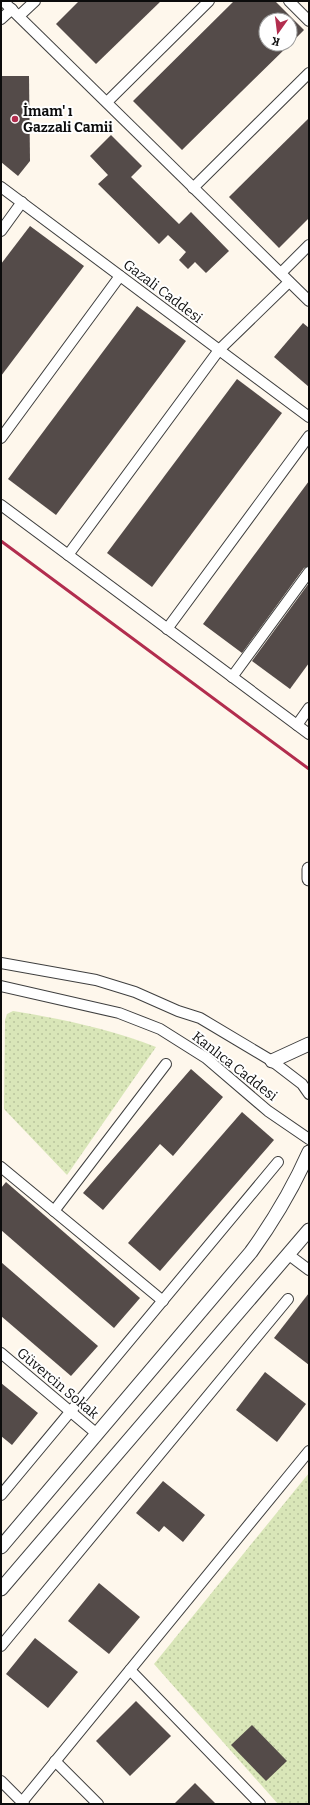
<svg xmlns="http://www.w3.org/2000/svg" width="310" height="1805" font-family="Bitter,serif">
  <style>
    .grass { fill: url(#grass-dots) }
    .building { fill: #544b49 }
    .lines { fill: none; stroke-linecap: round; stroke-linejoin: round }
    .minor-casing { stroke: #3f3f3f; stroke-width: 12 }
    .tertiary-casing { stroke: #3f3f3f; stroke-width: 15 }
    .minor { stroke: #fff; stroke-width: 10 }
    .tertiary { stroke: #fff; stroke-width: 13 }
    .rail { stroke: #b22d4e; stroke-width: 3 }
    .poi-dot { fill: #b22d4e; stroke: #fff; stroke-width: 1.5 }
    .labels { text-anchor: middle; stroke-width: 4; stroke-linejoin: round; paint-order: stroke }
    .poi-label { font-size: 14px; font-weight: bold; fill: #0c0c0c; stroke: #fff; text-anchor: start }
    .street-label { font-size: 14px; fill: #0c0c0c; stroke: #fff }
  </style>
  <defs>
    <pattern id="grass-dots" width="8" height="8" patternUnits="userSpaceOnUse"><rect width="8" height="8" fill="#d9e6b8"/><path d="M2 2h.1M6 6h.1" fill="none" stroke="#b9c49d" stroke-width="1.8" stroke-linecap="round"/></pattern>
  </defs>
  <rect width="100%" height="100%" fill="#fef7ec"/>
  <g class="grass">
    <path d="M13,1011c49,8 97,18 143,36l-89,128 -63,-66 1,-89 2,-6z"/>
    <path d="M309,1473v331h-31l-124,-140z"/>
  </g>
  <g class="building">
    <path d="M79,1h82l-65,63 -40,-40z"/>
    <path d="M234,1h41l29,29 -14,14v-24h-24v24h24l-108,106 -49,-49z"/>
    <path d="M1,76h28l1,85 -12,15 -17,-14z"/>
    <path d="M309,118v100l-30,30 -50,-51z"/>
    <path d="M111,135l31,31 -11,11 48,47 12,-12 38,39 -23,22 -11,-11 -7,7 -9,-9 7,-8 -18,-17 -9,9 -61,-60 10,-9 -18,-19z"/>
    <path d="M30,226l54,40 -83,110v-112z"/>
    <path d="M137,306l49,35 -130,174 -48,-36z"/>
    <path d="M303,323l6,5v59l-35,-30z"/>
    <path d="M237,379l45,34 -130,174 -45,-34z"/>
    <path d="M309,481v85l-5,2 -62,85 -39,-29z"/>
    <path d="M309,583v80l-19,26 -38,-28z"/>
    <path d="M191,1069l32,28 -50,59 -13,-12 -57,66 -20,-17z"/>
    <path d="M242,1112l32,28 -114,131 -32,-28z"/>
    <path d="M6,1182l134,116 -26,30 -113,-98v-42z"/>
    <path d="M1,1262l97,84 -27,30 -70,-60z"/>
    <path d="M309,1293v72l-35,-27z"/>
    <path d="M265,1372l41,32 -29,38 -41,-32z"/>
    <path d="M1,1383l37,30 -26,32 -11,-9z"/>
    <path d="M163,1481l42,34 -22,27 -19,-16 -5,6 -23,-19z"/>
    <path d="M99,1583l41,34 -31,37 -41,-33z"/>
    <path d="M35,1638l43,34 -30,36 -42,-34z"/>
    <path d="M136,1701l35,35 -41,40 -34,-35z"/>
    <path d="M252,1725l35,36 -21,20 -35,-36z"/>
    <path d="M195,1783l21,21h-42z"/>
  </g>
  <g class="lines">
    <defs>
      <g id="minor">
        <path d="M3,1l306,300"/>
        <path d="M289,1l20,20"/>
        <path d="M19,16l16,-15"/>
        <path d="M1,19l11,-10"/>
        <path d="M107,102l102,-101"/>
        <path d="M1,187l308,230"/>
        <path d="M193,188l116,-115"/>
        <path d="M1,231l21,-29"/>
        <path d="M281,273l28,-28"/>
        <path d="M1,438l119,-162"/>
        <path d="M1,505l308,229"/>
        <path d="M68,555l151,-205 70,-68"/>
        <path d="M167,629l142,-193"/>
        <path d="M232,677l77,-105"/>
        <path d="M297,725l12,-17"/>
        <path d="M1,963l95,17 39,12 43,19 22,7 72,43 30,23 7,10"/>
        <path d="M1,986l118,27 41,16 46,29 62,53 41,28"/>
        <path d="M1,1167l162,134"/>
        <path d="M54,1211l112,-147"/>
        <path d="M289,1255l20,15"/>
        <path d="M1,1353l96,81"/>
        <path d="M1,1495l277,-333"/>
        <path d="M1,1646l287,-347"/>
        <path d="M130,1670l130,134"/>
        <path d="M55,1761l43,43"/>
        <path d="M1,1781l23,23"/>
        <path d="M22,1802l287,-351"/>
      </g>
      <g id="tertiary">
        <path d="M309,869v10"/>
        <path d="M272,1061l37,-17"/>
        <path d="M1,1547l250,-295c23,-32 42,-64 58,-100"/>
        <path d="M1,1589l308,-359"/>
      </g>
    </defs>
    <use href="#minor" class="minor-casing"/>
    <use href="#tertiary" class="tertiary-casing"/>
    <use href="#minor" class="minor"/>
    <use href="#tertiary" class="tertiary"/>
    <path class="rail" d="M1,541l308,228"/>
  </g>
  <circle class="poi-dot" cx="15" cy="119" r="4"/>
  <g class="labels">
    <g class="poi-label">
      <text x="23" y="116">İmam' ı<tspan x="23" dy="16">Gazzali Camii</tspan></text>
    </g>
    <g class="street-label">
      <text transform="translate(163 291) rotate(37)" y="5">Gazali Caddesi</text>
      <text transform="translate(235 1066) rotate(38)" y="5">Kanlıca Caddesi</text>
      <text transform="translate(58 1383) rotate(40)" y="5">Güvercin Sokak</text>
    </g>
  </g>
  <rect width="310" height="1805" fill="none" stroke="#0c0c0c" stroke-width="4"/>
  <g transform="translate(278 32) rotate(194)"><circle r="19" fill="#ffffff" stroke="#9e9e9e"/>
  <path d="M0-3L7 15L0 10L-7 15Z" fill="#b22d4e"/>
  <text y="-6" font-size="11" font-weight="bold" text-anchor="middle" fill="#0c0c0c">K</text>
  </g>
</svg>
